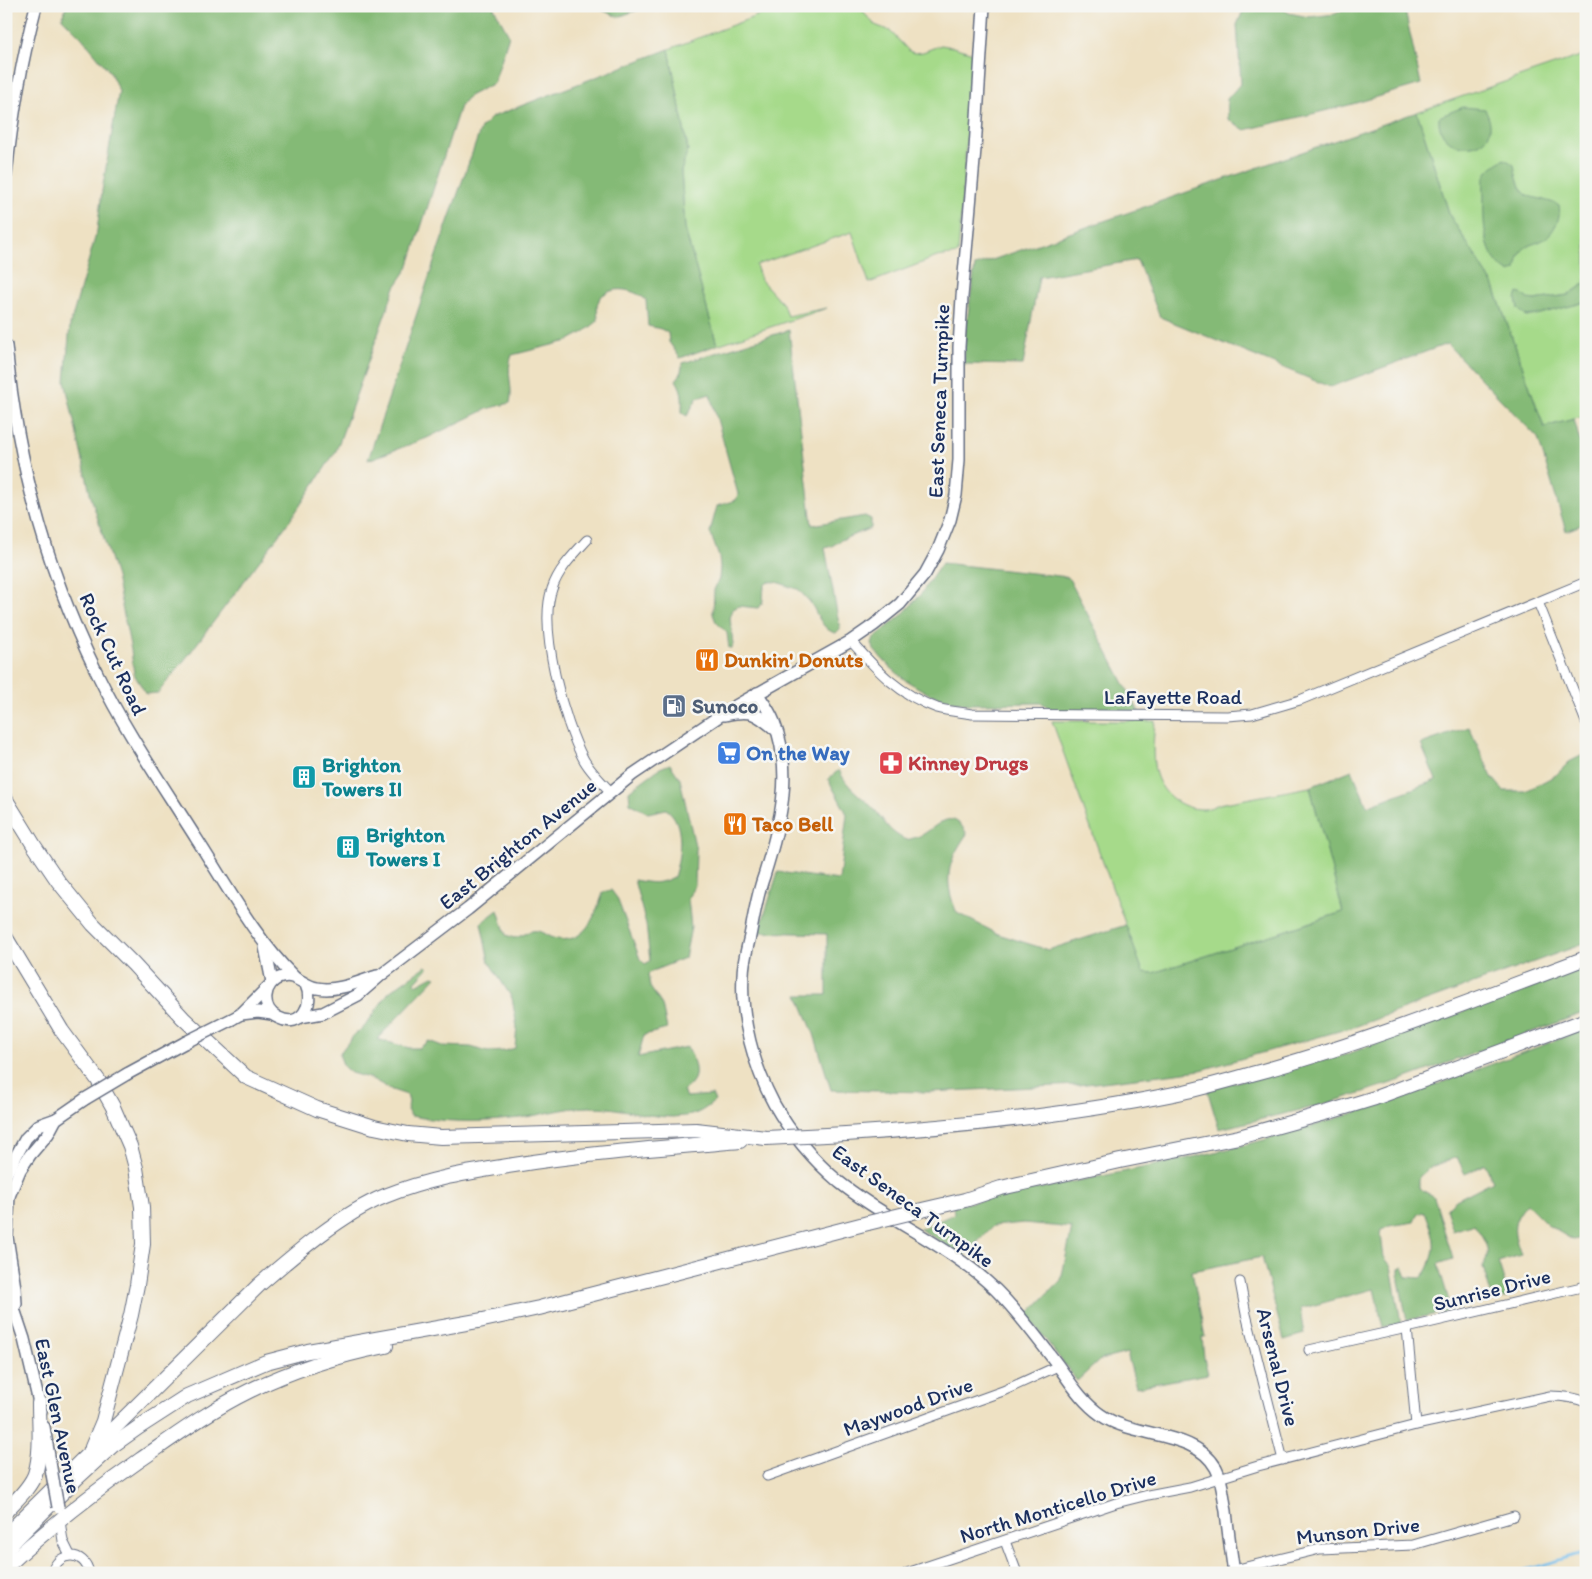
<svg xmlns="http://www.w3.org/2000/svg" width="1592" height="1579" font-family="Itim,sans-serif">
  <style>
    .green { fill: #a6da8a; stroke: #608474 }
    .forest { fill: #84ba76; stroke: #50746a }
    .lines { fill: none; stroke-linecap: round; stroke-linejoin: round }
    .stream { stroke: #76c0ef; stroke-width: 2.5 }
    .minor-casing { stroke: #656d81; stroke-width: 11 }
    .major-casing { stroke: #656d81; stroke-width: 14 }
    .highway-casing { stroke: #656d81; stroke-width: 16 }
    .minor { stroke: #fff; stroke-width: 9 }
    .major { stroke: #fff; stroke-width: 11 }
    .highway { stroke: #fff; stroke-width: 14 }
    .major-bridge-casing { stroke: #656d81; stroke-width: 14; stroke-linecap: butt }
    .highway-bridge-casing { stroke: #656d81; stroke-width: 16; stroke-linecap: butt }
    .major-bridge { stroke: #fff; stroke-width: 11 }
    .highway-bridge { stroke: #fff; stroke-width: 14 }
    .labels { text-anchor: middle; stroke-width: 5; stroke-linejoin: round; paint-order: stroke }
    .street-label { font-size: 21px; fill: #1b2f5e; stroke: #f6f6f2 }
    .food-label { font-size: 21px; font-weight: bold; fill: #c56008; stroke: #f6f6f2; text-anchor: start }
    .service-label { font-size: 21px; font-weight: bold; fill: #4e5e75; stroke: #f6f6f2; text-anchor: start }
    .shop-label { font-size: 21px; font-weight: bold; fill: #366cbe; stroke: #f6f6f2; text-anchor: start }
    .health-label { font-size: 21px; font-weight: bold; fill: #be3a42; stroke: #f6f6f2; text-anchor: start }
    .culture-label { font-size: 21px; font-weight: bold; fill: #0d838f; stroke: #f6f6f2; text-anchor: start }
  </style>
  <rect width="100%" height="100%" fill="#f6f6f2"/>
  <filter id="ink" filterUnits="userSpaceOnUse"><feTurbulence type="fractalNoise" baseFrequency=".02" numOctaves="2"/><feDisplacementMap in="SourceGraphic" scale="10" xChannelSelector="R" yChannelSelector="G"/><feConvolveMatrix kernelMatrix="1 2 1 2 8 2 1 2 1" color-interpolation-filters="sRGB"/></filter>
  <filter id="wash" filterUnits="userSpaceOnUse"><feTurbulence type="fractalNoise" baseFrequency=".0096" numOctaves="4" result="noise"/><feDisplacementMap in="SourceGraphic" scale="20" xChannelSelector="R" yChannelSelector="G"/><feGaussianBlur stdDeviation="1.12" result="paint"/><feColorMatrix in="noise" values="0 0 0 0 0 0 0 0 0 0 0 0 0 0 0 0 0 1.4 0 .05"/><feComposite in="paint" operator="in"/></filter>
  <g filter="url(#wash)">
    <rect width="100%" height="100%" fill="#eee1c3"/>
    <g class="green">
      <path d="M783,6h81v7l11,12 15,6 19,20 5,2 9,-1 18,-7 12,2 20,6 -15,201 -21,3 -68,26 -17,-51 -96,33 5,15 22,24 4,12 40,-8 -110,37 -32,-116 -4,-58 7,-21 -19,-101z"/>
      <path d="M1586,54v229l-18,12 -33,5 -19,-1 36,11 34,-8v114l-42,11 -51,-143 -43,-68 -33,-104z"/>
      <path d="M1052,721h103c-1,14 -3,29 -1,43 2,25 24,46 50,45 5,0 10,-3 15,-5l91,-17 33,125 -190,61h-10z"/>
    </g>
    <g class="forest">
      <path d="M66,6h427l16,29 -15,48 -25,13 -9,10 -52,162 -13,19 -59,164 -45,68 -101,134 -32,40 -12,1 -12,-20 -3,-24 -15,-73 -25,-80 -26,-116 5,-56 27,-94 5,-40 17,-100 -9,-19 -28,-34 -20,-20z"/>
      <path d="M593,6h56l-31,11z"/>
      <path d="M1245,6h34l10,7 20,4 26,-3 15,-8h54l17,78 -72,21 -104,25 -17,-11 -1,-20 14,-16 -4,-58z"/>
      <path d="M669,49l19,101 -7,21 4,58 32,116 -37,13 -11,-16 -1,-9 -7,-4 -13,-3 -2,-26c-8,-8 -24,-13 -35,-9 -4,1 -8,4 -11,6l-3,9 1,15 -14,11 -16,9 -56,14c-7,17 2,32 -2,48l-23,6 -60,29 -59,22 70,-210 43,-122 11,-11z"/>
      <path d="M1463,107l22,2c2,6 6,12 5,19 -1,27 -54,25 -51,-11z"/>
      <path d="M1417,112l33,104 43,68 51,143 30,-8 12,46v58l-20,8 -28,-93 -91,-94 -117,43 -170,-70 -23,-57 -98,17 -16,88 -59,-1 1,-29 10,-69z"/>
      <path d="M1505,159l9,6c2,10 5,27 15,31 4,2 10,2 15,4 6,2 10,2 15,6 3,11 -6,28 -16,34 -7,4 -16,4 -21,11 -4,5 -5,14 -6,19l-7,2c-26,-13 -26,-51 -25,-76 0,-8 -2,-16 3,-23 4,-6 12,-11 18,-14z"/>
      <path d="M1586,283v19l-50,13 -10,1 -8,-7 -2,-10 2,-6 6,2 3,4 8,1 33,-5z"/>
      <path d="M789,330l23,195 53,-9 6,3v9l-30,12 -9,6 -7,2 15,81 -4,4c-14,-2 -19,-21 -26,-31 -4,-4 -8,-9 -12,-13 -7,0 -30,-15 -34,-2 -1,5 0,12 -2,17l-4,4 -19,-2 -6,3 -3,9 3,26 -1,4h-3l-2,-15 -11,-11 -3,-8 1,-24 5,-11 1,-12 -1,-10 -9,-25 7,-26 19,-6 2,-6 -28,-100 -13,4 -10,18 -5,-3c0,-14 2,-20 -6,-33l4,-5 3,-12z"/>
      <path d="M942,563l126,14 71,135 -87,-2 -10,-7 -73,1 -17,-3 -23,-7 -24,-14 -17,-15 -14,-15 -2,-7 2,-5 28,-23 18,-20z"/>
      <path d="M1469,727l23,50 12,14h22l30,-16 13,-13 16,-8 1,189 -229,83 -156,44 -123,15 -150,7 -97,-2 -17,-56 -16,-39h29v-61l-68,-2 19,-60 61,8 8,-66 -19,-35 11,-9c8,18 20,24 34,38 13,14 14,23 33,32 5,-1 11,-3 16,-5 18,-11 30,-28 45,-1 -20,28 -24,47 -10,79l41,21 50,16 78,-25 17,47 10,1 190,-61 -33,-125 42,-17 15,36 69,-26 -15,-36z"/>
      <path d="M670,764l10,15 16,71 -1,35 -7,13 3,29 -6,31 -30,12 -7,4 2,13 12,18 5,24 -23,6 -6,22 49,-10c5,7 11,24 7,32 -2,5 -8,9 -11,12l3,6 26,-2 3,6c-9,7 -17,14 -30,15 -32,5 -63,-10 -95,-9 -27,0 -53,10 -80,12 -32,4 -67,3 -99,-3l-4,-6 2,-8 -2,-7 -15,-5 -20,-11 -21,-6 -7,-6 -5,-13 15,-19 11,-9 24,-34 37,-26 2,2 -13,14 1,3 17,-9 3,1 -59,62 32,9h10l10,-7 13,5 29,1 17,5 17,-1 10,-3 2,-21 -5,-29 -23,-36 -8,-39 17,-13 8,25 8,3c6,-1 12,-5 18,-7 8,-2 14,5 21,7 32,9 42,-22 50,-46l8,-2 6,8 23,61 5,5 5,-3 -4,-37 -12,-44c17,3 24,5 40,-3 6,-19 12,-55 -8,-68l-18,4 -18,-10 -1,-12 31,-23z"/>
      <path d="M1586,966v46l-188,69 -76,24 -103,24 -12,-40 138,-34z"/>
      <path d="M1586,1029v208l-13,3 -24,-14 -22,-22c-17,19 -14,28 -6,51l-23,7 11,35 -16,4 -10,-34c10,-19 1,-27 -9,-43l-21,7 -7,-22 10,-9 37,-19 -8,-17 -20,10 -8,-17 -28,11 -10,9v11l15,9 19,62 -15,5 14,47 -45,9 -8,-39v-12l4,-2 4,10 14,1c6,-6 8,-10 10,-17 7,-18 1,-30 -5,-47l-4,-2 -5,3 -3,7 -25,4 -7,4 -1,5 3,22 7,9 10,57 -18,4 -9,-38 -74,20 4,25 -20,6 -22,-83 -70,14 13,66h-3l2,21 4,16 -72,13 -9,-34 -27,7 -23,21 -50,-66 34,-35 11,-52 -48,-5 -31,3 -29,30 -44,-27 34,-15 -1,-8c90,-19 181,-35 271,-56 123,-29 243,-77 362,-121z"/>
    </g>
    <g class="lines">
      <path class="stream" d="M1516,1573l70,-21"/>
    </g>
  </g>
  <g filter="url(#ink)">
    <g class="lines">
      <defs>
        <g id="minor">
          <path d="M587,540c-14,15 -29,30 -35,49 -14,39 12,135 32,171 7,12 17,22 27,32"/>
          <path d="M1538,602l48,120"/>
          <path d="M851,641c26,29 47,53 86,67 10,3 23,4 35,6l255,2 25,-2 48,-14 286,-118"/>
          <path d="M1240,1282l6,32 37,146"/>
          <path d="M1407,1328l9,97"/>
          <path d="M1309,1350l98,-22 179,-42"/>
          <path d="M767,1476l236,-85 55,-25"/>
          <path d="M60,1521l3,20 7,14"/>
          <path d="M1005,1541l12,32"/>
          <path d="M1234,1570l86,-21 93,-4 101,-29"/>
          <path d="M52,1573c5,-22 33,-23 37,0"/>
          <path d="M907,1573l209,-70 32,-8 42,-8 68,-21 158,-41 134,-29c13,0 24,1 36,6"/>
        </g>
        <g id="major">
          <path d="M6,175c6,-57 15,-113 30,-169"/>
          <path d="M6,346c11,113 41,226 91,327 28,58 65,111 99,165 31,48 58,99 98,139"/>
          <path d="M757,693c6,9 13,18 17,29 20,51 6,103 -10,154 -7,19 -10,40 -14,60 -3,13 -7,26 -7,39 -3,42 11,92 31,129 17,30 39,56 65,78 50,40 111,63 157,108 23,23 42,49 61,74 13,18 25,38 44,51 32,23 94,15 115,53 7,13 7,29 10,43 2,21 5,41 8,62"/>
          <path d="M725,715c27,-6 31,-2 51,15"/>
          <path d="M265,947l7,35"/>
          <path d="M306,985c9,19 -5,44 -27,33 -19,-8 -17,-36 3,-41 14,-4 21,9 35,11 20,4 41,-6 60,-12"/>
          <path d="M241,1014l17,-2 14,2"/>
          <path d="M300,1017l23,-4 35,-18 23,-20 87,-66 164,-134 98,-66 121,-68 23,-16 26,-21 25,-30 13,-24 12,-30 6,-25 3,-35v-113l3,-50 13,-148 9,-143"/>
          <path d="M232,1019l9,-5 27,-27"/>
          <path d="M127,1074l59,-32"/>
          <path d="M6,1174l20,-36 13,-13 17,-6"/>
          <path d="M9,1195l-2,42 8,51 1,16"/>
          <path d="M6,1203l14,-33 10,-15 18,-21 8,-15 29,-20"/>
          <path d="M6,1285l18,54 17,72"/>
          <path d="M44,1427l8,47"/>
        </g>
        <g id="highway">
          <path d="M6,800l29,47 23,34 35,43 40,40 50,54 63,59 71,32 57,18 34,7 33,3 255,-7 70,8"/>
          <path d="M6,938l56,93 36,49 15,27 17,39 6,22 6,39 1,37 -6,41 -6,30 -28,106 -11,26"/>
          <path d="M846,1134c110,-7 219,-18 328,-40 30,-6 59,-15 89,-23 110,-31 216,-73 323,-113"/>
          <path d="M909,1213l56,-13 36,-12 119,-27 119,-24 90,-25 46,-14 211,-78"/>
          <path d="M6,1511c10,-11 24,-23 29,-37 7,-22 4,-49 4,-71"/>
          <path d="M6,1535l253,-250c36,-31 82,-71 126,-89 42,-17 85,-24 129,-31 75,-12 150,-17 226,-24"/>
          <path d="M6,1549l71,-71 35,-32 27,-19 48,-31 79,-34 42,-11 175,-31 56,-12 329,-85"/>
          <path d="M6,1567c42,-39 87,-74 134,-107 35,-24 70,-50 109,-69 43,-21 91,-36 137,-45"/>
        </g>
      </defs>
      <use href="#minor" class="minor-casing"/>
      <use href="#major" class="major-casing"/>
      <use href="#highway" class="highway-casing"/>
      <use href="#minor" class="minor"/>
      <use href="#major" class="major"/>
      <use href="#highway" class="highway"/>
      <defs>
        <g id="major-bridge">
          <path d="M186,1042l46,-23"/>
          <path d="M85,1099l42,-25"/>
          <path d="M52,1474l6,33"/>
        </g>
        <g id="highway-bridge">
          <path d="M766,1138l80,-4"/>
          <path d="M868,1223l41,-10"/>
        </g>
      </defs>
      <use href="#major-bridge" class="major-bridge-casing"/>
      <use href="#highway-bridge" class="highway-bridge-casing"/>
      <use href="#major-bridge" class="major-bridge"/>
      <use href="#highway-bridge" class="highway-bridge"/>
    </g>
  </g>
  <defs>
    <symbol id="restaurant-square" viewBox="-11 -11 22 22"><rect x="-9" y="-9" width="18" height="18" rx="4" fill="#e8710a" stroke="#f6f6f2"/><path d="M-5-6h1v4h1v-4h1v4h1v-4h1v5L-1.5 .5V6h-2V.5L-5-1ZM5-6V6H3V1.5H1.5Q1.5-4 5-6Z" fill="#fff"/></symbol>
    <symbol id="fuel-square" viewBox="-11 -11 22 22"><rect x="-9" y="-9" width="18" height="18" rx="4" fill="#5c6f8a" stroke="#f6f6f2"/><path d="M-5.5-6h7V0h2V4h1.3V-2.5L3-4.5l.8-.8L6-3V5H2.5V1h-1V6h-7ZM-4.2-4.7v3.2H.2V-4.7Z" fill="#fff"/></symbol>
    <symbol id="supermarket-square" viewBox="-11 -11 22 22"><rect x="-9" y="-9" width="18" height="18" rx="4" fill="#3f7fe0" stroke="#f6f6f2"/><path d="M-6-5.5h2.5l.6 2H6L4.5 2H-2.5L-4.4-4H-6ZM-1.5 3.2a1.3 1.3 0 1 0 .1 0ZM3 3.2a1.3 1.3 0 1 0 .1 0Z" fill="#fff"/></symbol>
    <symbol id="pharmacy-square" viewBox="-11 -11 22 22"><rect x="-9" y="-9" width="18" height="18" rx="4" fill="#e0444e" stroke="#f6f6f2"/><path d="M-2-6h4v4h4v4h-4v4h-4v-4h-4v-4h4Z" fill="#fff"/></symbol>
    <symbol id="building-square" viewBox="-11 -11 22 22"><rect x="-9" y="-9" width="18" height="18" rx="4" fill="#0f9aa8" stroke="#f6f6f2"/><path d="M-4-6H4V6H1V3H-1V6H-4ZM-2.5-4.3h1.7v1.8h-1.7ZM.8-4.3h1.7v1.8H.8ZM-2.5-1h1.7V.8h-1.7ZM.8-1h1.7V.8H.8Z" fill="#fff"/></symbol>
  </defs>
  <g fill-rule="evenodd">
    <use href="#restaurant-square" x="693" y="646" width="28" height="28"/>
    <use href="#fuel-square" x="660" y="692" width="28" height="28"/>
    <use href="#supermarket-square" x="715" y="739" width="28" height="28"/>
    <use href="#pharmacy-square" x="877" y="749" width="28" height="28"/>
    <use href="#building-square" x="290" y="763" width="28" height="28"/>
    <use href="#restaurant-square" x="721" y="810" width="28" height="28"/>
    <use href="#building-square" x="334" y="833" width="28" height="28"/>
  </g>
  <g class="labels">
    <g class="street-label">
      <text transform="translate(939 401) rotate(-88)" y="7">East Seneca Turnpike</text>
      <text transform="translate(113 654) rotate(65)" y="7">Rock Cut Road</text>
      <text x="1173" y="704">LaFayette Road</text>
      <text transform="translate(518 844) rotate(-39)" y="7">East Brighton Avenue</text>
      <text transform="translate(913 1206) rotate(36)" y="7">East Seneca Turnpike</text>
      <text transform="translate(1492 1290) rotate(-14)" y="7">Sunrise Drive</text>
      <text transform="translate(1278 1367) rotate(76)" y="7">Arsenal Drive</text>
      <text transform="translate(908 1407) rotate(-20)" y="7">Maywood Drive</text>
      <text transform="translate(58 1416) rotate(78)" y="7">East Glen Avenue</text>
      <text transform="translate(1058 1507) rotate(-17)" y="7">North Monticello Drive</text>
      <text transform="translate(1358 1531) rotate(-6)" y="7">Munson Drive</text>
    </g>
    <g class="food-label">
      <text x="724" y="667">Dunkin' Donuts</text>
      <text x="752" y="831">Taco Bell</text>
    </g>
    <g class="service-label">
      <text x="692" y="713">Sunoco</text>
    </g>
    <g class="shop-label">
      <text x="746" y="760">On the Way</text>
    </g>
    <g class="health-label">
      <text x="908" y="770">Kinney Drugs</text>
    </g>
    <g class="culture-label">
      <text x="322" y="772">Brighton<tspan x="322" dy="24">Towers II</tspan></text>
      <text x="366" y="842">Brighton<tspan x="366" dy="24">Towers I</tspan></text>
    </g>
  </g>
  <rect width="1592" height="1579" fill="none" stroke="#f6f6f2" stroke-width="25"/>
</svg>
